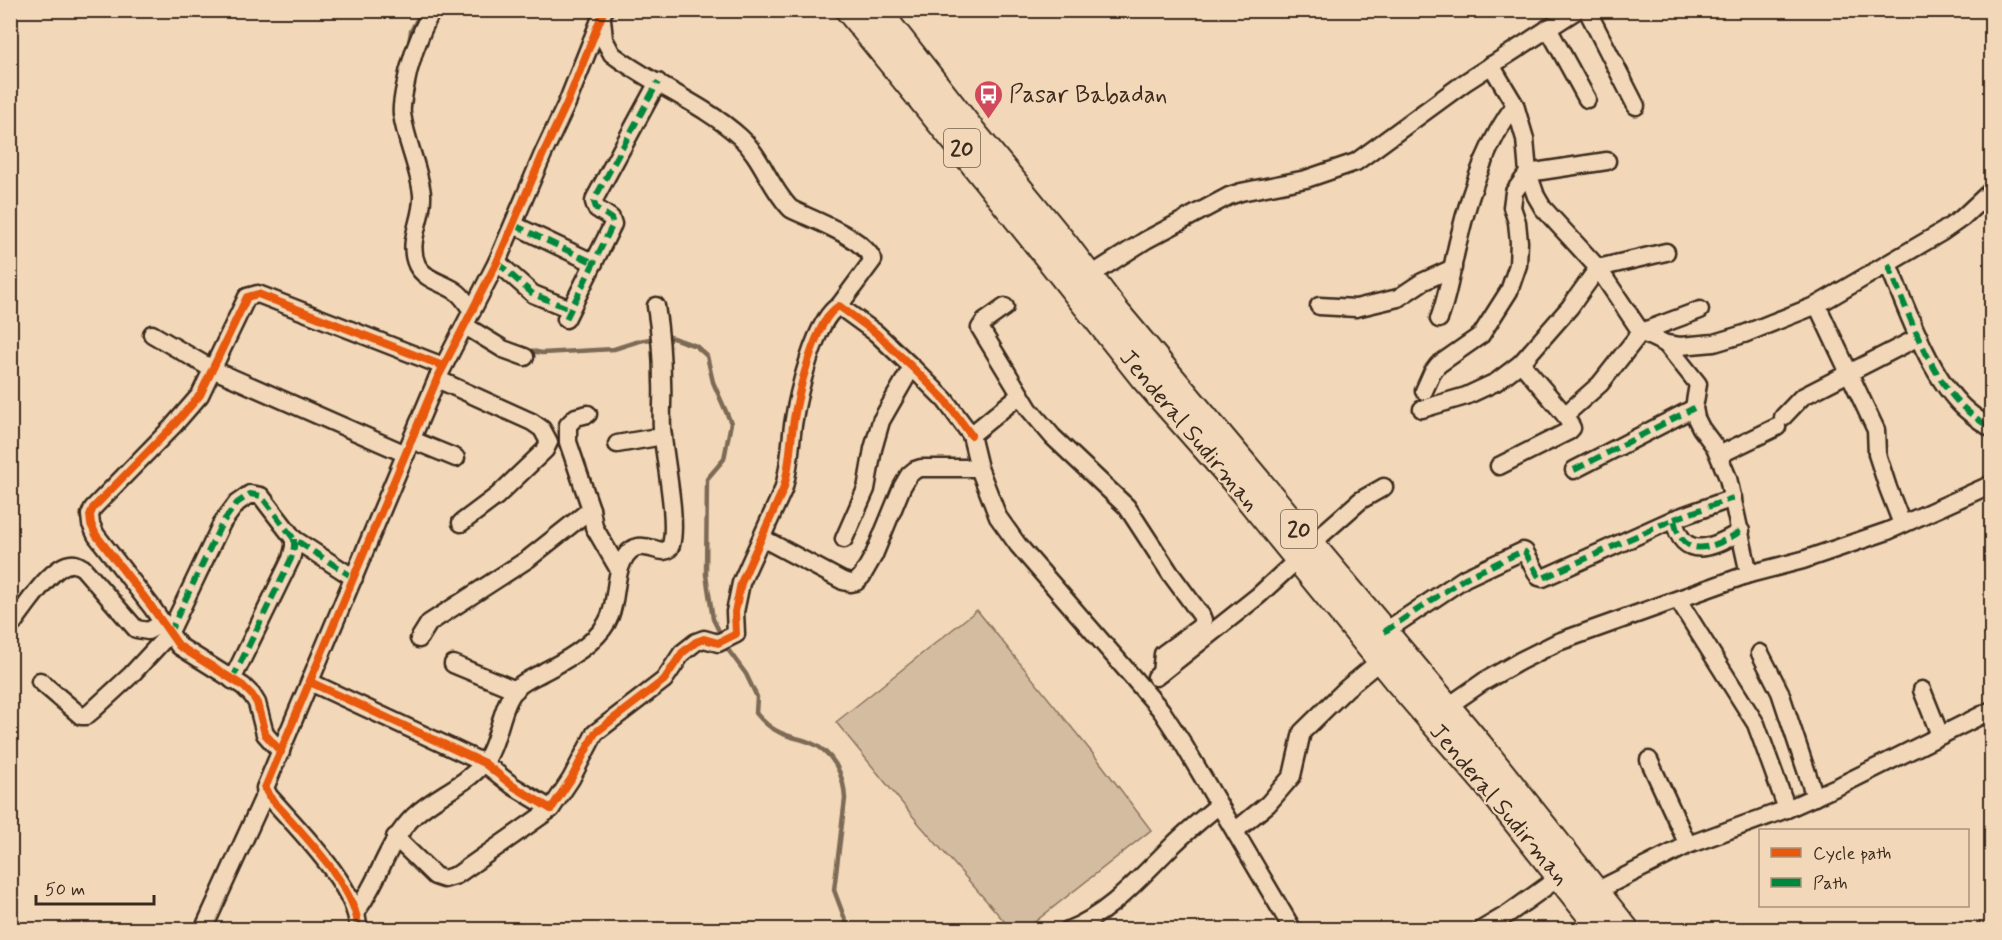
<svg xmlns="http://www.w3.org/2000/svg" width="2002" height="940" font-family="Mynerve,sans-serif">
  <style>
    .green { fill: #d4bca0; stroke: #88735f; stroke-width: 1.5 }
    .lines { fill: none; stroke-linecap: round; stroke-linejoin: round }
    .stream { stroke: #7d6a56; stroke-width: 4.5 }
    .minor-casing { stroke: #3b2a1e; stroke-width: 21 }
    .highway-casing { stroke: #3b2a1e; stroke-width: 30 }
    .minor { stroke: #f2d8b9; stroke-width: 16 }
    .highway { stroke: #f2d8b9; stroke-width: 26 }
    .quiet { stroke: #00873e; stroke-width: 6; stroke-dasharray: 12 6; stroke-linecap: butt }
    .cycleway-casing { stroke: #f2d8b9; stroke-width: 11 }
    .cycleway { stroke: #e8590c; stroke-width: 8 }
    .labels { text-anchor: middle; stroke-width: 4.5; stroke-linejoin: round; paint-order: stroke }
    .shield { fill: #f2d8b9; stroke: #725e4c; stroke-width: 1.5 }
    .shield-label { font-size: 22px; font-weight: bold; fill: #3b2a1e }
    .poi-label { font-size: 24px; fill: #3b2a1e; stroke: #f2d8b9; text-anchor: start }
    .street-label { font-size: 24px; fill: #3b2a1e; stroke: #f2d8b9 }
  </style>
  <rect width="100%" height="100%" fill="#f2d8b9"/>
  <filter id="ink" filterUnits="userSpaceOnUse"><feTurbulence type="fractalNoise" baseFrequency=".0167" numOctaves="2"/><feDisplacementMap in="SourceGraphic" scale="12" xChannelSelector="R" yChannelSelector="G"/><feConvolveMatrix kernelMatrix="1 2 1 2 8 2 1 2 1" color-interpolation-filters="sRGB"/></filter>
  <g filter="url(#ink)">
    <path class="green" d="M977,610l125,155 49,65 -119,94 -21,5 -91,-104 -84,-103z"/>
    <g class="lines">
      <g class="stream">
        <path d="M409,43l2,-12 11,-21"/>
        <path d="M527,350l15,3 72,-4 25,-8 28,-5 29,10 11,10 6,26 18,41 -7,36 -17,20 -1,96 7,44 16,32 17,23 11,23 -1,16c6,7 12,14 21,18 10,6 22,7 32,11 24,9 35,32 36,57l-11,91 15,40"/>
      </g>
      <defs>
        <g id="minor">
          <path d="M432,10c-14,27 -23,52 -28,82 -1,7 -3,15 -2,22 4,28 17,53 20,80 2,24 -16,47 -5,71 8,16 29,18 41,28 6,5 10,12 14,18"/>
          <path d="M1587,10l49,96"/>
          <path d="M602,19l2,20 8,15c39,30 92,50 128,83 22,20 30,51 51,72 22,11 72,28 82,51l-34,46"/>
          <path d="M1548,28l39,71"/>
          <path d="M1491,65l24,40 10,34 3,34 8,23 7,12 55,60 43,64 25,12 14,2 34,-3 30,-9 73,-29 125,-73 20,-14 30,-28"/>
          <path d="M514,225l80,38"/>
          <path d="M497,262l36,32 37,15"/>
          <path d="M1888,264c18,43 39,105 71,139 9,10 21,18 33,26"/>
          <path d="M1088,277l58,-37 83,-44 12,-4 65,-13 50,-17 108,-79 113,-73"/>
          <path d="M1817,305l59,125 1,24 11,34 14,36"/>
          <path d="M1319,306l37,2 42,-10 24,-16 31,-14"/>
          <path d="M1005,307l-21,15 -4,6 49,81 24,28 74,70 43,66 31,42 2,5 -3,7 -37,27 -2,19"/>
          <path d="M566,319l47,-95 -2,-6 -15,-10 -2,-6 1,-4 63,-116"/>
          <path d="M1439,319c10,-26 13,-54 20,-81 11,-46 27,-95 56,-133"/>
          <path d="M464,327l8,3 31,19 22,8"/>
          <path d="M152,334l60,35 194,85"/>
          <path d="M1666,344l32,40 -4,24 2,10 5,10 14,19 13,31 21,96"/>
          <path d="M437,379l95,43 10,7 7,13 -4,8 -48,46 -36,27"/>
          <path d="M1424,391l8,-18 6,-8 43,-30 28,-44 9,-26 1,-23 -2,-20 -5,-15 2,-15 14,-19 79,-12"/>
          <path d="M1020,395l-49,40 8,33 19,49 20,28 143,165 21,32 111,188"/>
          <path d="M1422,409l44,-13 30,-14 25,-19 49,-56 28,-39 68,-16"/>
          <path d="M588,414l-12,3 -8,8v17l23,67 3,18 25,43"/>
          <path d="M1565,415l35,-31 41,-52 59,-22"/>
          <path d="M1783,417l19,-20 117,-60"/>
          <path d="M412,440l44,18"/>
          <path d="M617,444l46,-8"/>
          <path d="M1719,455l58,-28"/>
          <path d="M1499,466l70,-35 3,-3 -7,-13 -44,-52"/>
          <path d="M1574,470l120,-62"/>
          <path d="M1674,519l59,-21"/>
          <path d="M762,538l81,43 8,2 5,-1 6,-6 12,-21 28,-68 7,-12 6,-5 6,-2h58"/>
          <path d="M844,539l22,-50 7,-40 8,-28 31,-54"/>
          <path d="M1311,544l50,-44 23,-13"/>
          <path d="M1678,600l78,124 31,85"/>
          <path d="M10,627c13,-16 41,-62 61,-63 5,-1 8,2 12,4l53,61 12,2 15,-8"/>
          <path d="M1384,632l81,-54 58,-27 2,1 14,25 4,1 131,-59c8,43 40,29 67,12"/>
          <path d="M419,639l10,-16 99,-64 63,-50"/>
          <path d="M1760,653l20,39 35,105"/>
          <path d="M453,664l63,26"/>
          <path d="M1156,677l102,-81 40,-37"/>
          <path d="M232,680l59,-121 3,-12v-8"/>
          <path d="M40,681l41,35h5l6,-5 39,-36 38,-41 53,-111 15,-20 13,-9 11,2 33,43 60,39"/>
          <path d="M310,682l174,81 29,23 38,23 20,-30 24,-46 69,-53 18,-27 14,-11 8,-3 14,4 18,-9 -1,-22 6,-29 42,-93c7,-22 7,-43 10,-65 4,-27 22,-107 46,-119l37,27 36,34 33,33 26,35"/>
          <path d="M1922,690l18,45"/>
          <path d="M1447,707l36,-25 37,-21 38,-19 191,-68 54,-14 85,-29 104,-47"/>
          <path d="M281,752l-16,-18 -8,-31 -5,-8 -9,-9 -64,-40 -28,-40 -55,-71 -5,-11 -1,-9 3,-7 80,-82 27,-31 47,-98 11,-3 185,72"/>
          <path d="M1649,760l39,85"/>
          <path d="M1235,831l33,-27 24,-28 10,-44 45,-44 34,-28"/>
          <path d="M395,837l40,39 9,3 13,-4 94,-66"/>
          <path d="M1596,891l92,-46 99,-36 54,-24 151,-75"/>
          <path d="M356,912c5,-7 10,-15 14,-23 15,-27 21,-50 44,-73 21,-20 49,-29 69,-52 17,-21 17,-61 35,-77 7,-7 19,-11 27,-16 22,-11 56,-31 65,-55 6,-15 5,-33 10,-48 15,-44 44,-3 51,-23 7,-25 -7,-88 -9,-117 -1,-15 1,-31 0,-46 0,-25 -2,-51 -6,-76"/>
          <path d="M203,930l63,-138"/>
          <path d="M358,930c2,-41 -63,-104 -89,-134l-4,-8 172,-409 60,-117 46,-108 24,-51 37,-93"/>
          <path d="M1068,930c42,-16 73,-54 105,-85 14,-14 30,-27 46,-40"/>
          <path d="M1481,930l27,-16 53,-38"/>
        </g>
        <g id="highway">
          <path d="M849,10l125,154 169,213 90,102 164,201 89,103 116,147"/>
          <path d="M877,10l94,120 95,116 50,66 363,433 147,185"/>
        </g>
      </defs>
      <use href="#minor" class="minor-casing"/>
      <use href="#highway" class="highway-casing"/>
      <use href="#minor" class="minor"/>
      <use href="#highway" class="highway"/>
      <g class="quiet">
        <path d="M514,225l80,38"/>
        <path d="M497,262l36,32 37,15"/>
        <path d="M1888,264c18,43 39,105 71,139 9,10 21,18 33,26"/>
        <path d="M566,319l47,-95 -2,-6 -15,-10 -2,-6 1,-4 63,-116"/>
        <path d="M1574,470l120,-62"/>
        <path d="M1674,519l59,-21"/>
        <path d="M1384,632l81,-54 58,-27 2,1 14,25 4,1 131,-59c8,43 40,29 67,12"/>
        <path d="M169,634l53,-111 15,-20 13,-9 11,2 33,43 60,39"/>
        <path d="M232,680l59,-121 3,-12v-8"/>
      </g>
      <defs>
        <g id="cycleway">
          <path d="M310,682l174,81 29,23 38,23 20,-30 24,-46 69,-53 18,-27 14,-11 8,-3 14,4 18,-9 -1,-22 6,-29 42,-93c7,-22 7,-43 10,-65 4,-27 22,-107 46,-119l37,27 36,34 33,33 26,35"/>
          <path d="M281,752l-16,-18 -8,-31 -5,-8 -9,-9 -64,-40 -28,-40 -55,-71 -5,-11 -1,-9 3,-7 80,-82 27,-31 47,-98 11,-3 185,72"/>
          <path d="M358,930c2,-41 -63,-104 -89,-134l-4,-8 172,-409 60,-117 46,-108 24,-51 37,-93"/>
        </g>
      </defs>
      <use href="#cycleway" class="cycleway-casing"/>
      <use href="#cycleway" class="cycleway"/>
    </g>
  </g>
  <defs>
    <symbol id="bus-pin" viewBox="-11 -11 22 30"><path d="M0 17L-7.5 6A9.5 9.5 0 1 1 7.5 6Z" fill="#d1495b" stroke="#f2d8b9"/><path d="M-5-6H5V4H4V6H2V4H-2V6H-4V4H-5ZM-3.5-4V0h7V-4ZM-3.5 1.2v1.5H-2V1.2ZM2 1.2v1.5H3.5V1.2Z" fill="#fff"/></symbol>
  </defs>
  <g fill-rule="evenodd">
    <use href="#bus-pin" x="972" y="78" width="33" height="45"/>
  </g>
  <g class="labels">
    <g class="shield">
      <rect x="944" y="129" width="36" height="38" rx="4.5"/>
      <rect x="1281" y="510" width="36" height="38" rx="4.5"/>
    </g>
    <g class="shield-label">
      <text x="962" y="156">20</text>
      <text x="1299" y="537">20</text>
    </g>
    <g class="poi-label">
      <text x="1009" y="102">Pasar Babadan</text>
    </g>
    <g class="street-label">
      <text transform="translate(1190 430) rotate(50)" y="8">Jenderal Sudirman</text>
      <text transform="translate(1500 804) rotate(50)" y="8">Jenderal Sudirman</text>
    </g>
  </g>
  <rect width="2002" height="940" fill="none" stroke="#f2d8b9" stroke-width="36"/>
  <rect x="18" y="18" width="1966" height="904" fill="none" stroke="#3b2a1e" stroke-width="2" filter="url(#ink)"/>
  <rect x="1759" y="829" width="210" height="78" fill="#f2d8b9" stroke="#a9927b" stroke-width="1.5"/>
  <rect x="1771" y="848" width="30" height="9" fill="#e8590c" stroke="#a9927b" stroke-width="1.5"/>
  <text x="1813" y="859" font-size="18" fill="#3b2a1e">Cycle path</text>
  <rect x="1771" y="878" width="30" height="9" fill="#00873e" stroke="#a9927b" stroke-width="1.5"/>
  <text x="1813" y="889" font-size="18" fill="#3b2a1e">Path</text>
  <path d="M36 895v9h118v-9" fill="none" stroke="#3b2a1e" stroke-width="3"/>
  <text x="45" y="895" font-size="18" fill="#3b2a1e" stroke="#f2d8b9" stroke-width="4.5" paint-order="stroke">50 m</text>
</svg>
